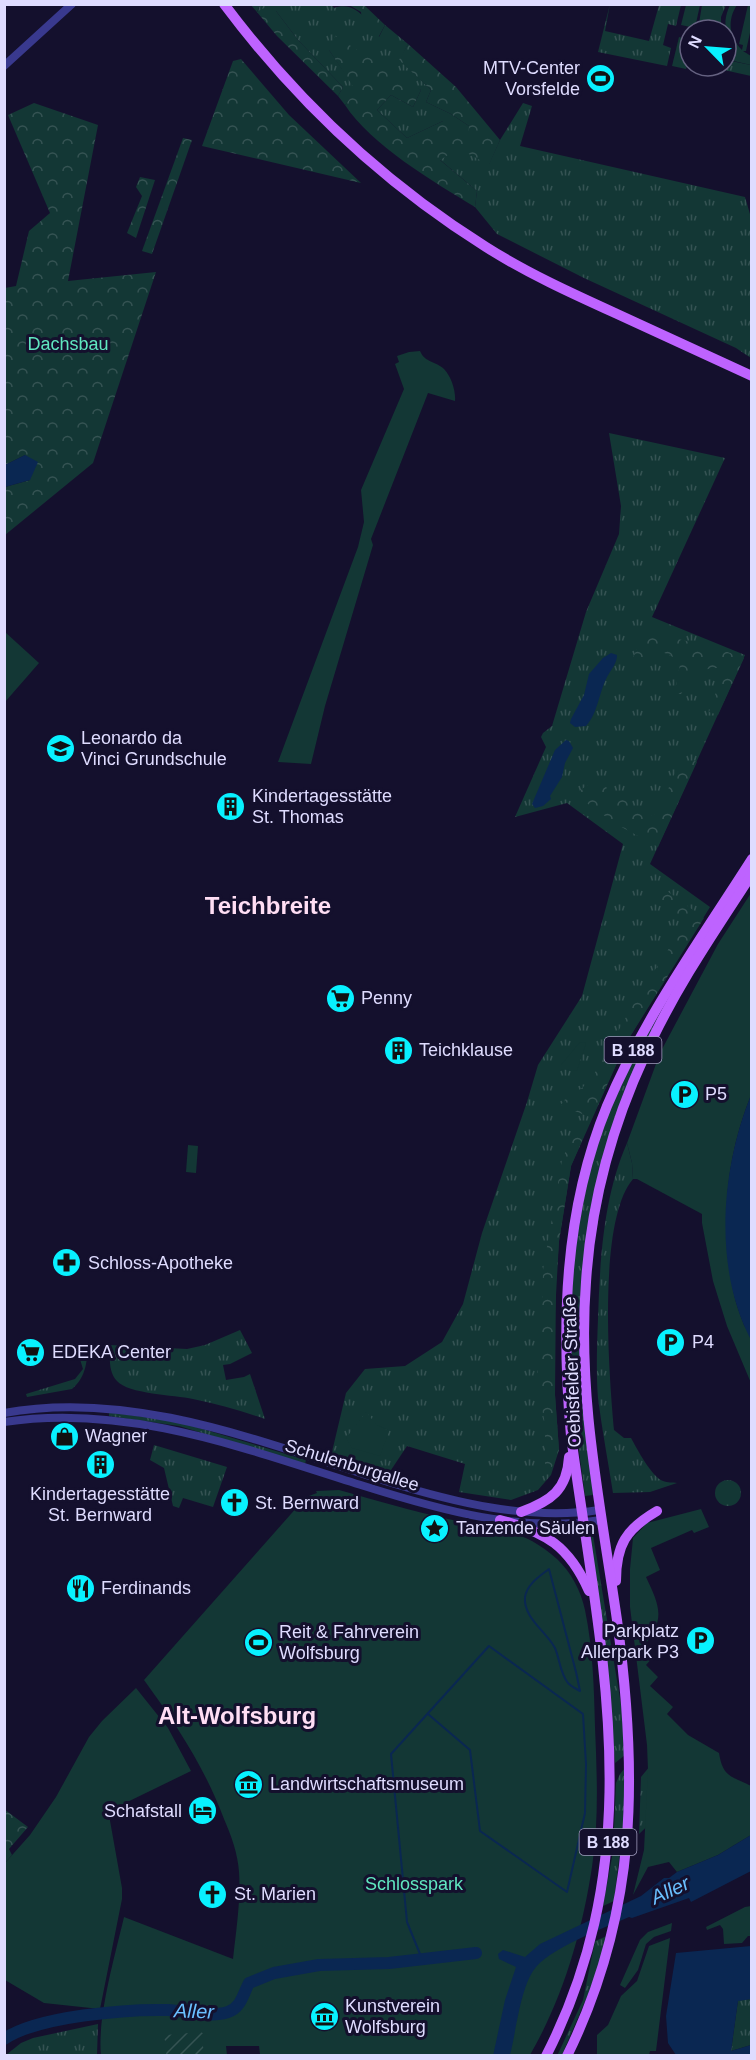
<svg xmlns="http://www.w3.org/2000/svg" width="756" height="2060" font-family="Arial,sans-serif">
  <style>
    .grass { fill: url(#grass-tufts) }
    .forest { fill: url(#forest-crowns) }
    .park { fill: #133735 }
    .garden { fill: url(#garden-furrows) }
    .water { fill: #0a2752 }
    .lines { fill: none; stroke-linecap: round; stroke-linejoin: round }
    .stream { stroke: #0a2752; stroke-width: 2 }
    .river { stroke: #0a2752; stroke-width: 12 }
    .minor { stroke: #39398e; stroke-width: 8 }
    .major { stroke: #be63ff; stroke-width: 10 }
    .labels { text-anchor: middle; stroke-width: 6; stroke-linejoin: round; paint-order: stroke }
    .shield { fill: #14102d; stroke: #a29fc0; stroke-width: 1.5 }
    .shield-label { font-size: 16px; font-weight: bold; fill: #dfdcff }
    .poi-label { font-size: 18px; fill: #dfdcff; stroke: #14102d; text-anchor: start }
    .park-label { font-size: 18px; fill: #60e7c0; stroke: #14102d }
    .street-label { font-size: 18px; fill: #dfdcff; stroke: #14102d }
    .water-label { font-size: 20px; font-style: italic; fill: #6ac0ff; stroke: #14102d }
    .district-label { font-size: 24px; font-weight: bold; fill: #ffdef4; stroke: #14102d }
  </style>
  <defs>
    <pattern id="grass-tufts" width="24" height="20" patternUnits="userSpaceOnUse" patternTransform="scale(1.5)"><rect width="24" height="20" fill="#133735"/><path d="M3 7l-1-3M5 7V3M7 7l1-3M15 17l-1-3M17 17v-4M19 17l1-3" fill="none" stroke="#355353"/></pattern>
    <pattern id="forest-crowns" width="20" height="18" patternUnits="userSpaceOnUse" patternTransform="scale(1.5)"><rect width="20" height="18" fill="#133735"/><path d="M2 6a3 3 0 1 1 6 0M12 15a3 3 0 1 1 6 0" fill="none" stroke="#355353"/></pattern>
    <pattern id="garden-furrows" width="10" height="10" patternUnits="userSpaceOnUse" patternTransform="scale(1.5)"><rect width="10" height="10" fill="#133735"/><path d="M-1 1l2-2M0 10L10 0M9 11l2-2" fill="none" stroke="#355353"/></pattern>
  </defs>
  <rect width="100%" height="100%" fill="#14102d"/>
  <g class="grass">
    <path d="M331,4l3,4c22,-8 34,14 45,29l6,-12 23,19 -8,16 31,30 -5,12 25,12 18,12 20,38 11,-24 23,-37 9,3 -12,40 225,51 7,24 -1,137 -15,-10 -152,-70 -87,-44 -22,-27 2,-16 -38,-32 4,-38 -36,17 -30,-28 14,-15 22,12 8,-17 -92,-40 28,41 -12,14 -7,-9 5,-9 -45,-47 -22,-29 -19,2 3,-8z"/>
    <path d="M610,4l-5,27 44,10 10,-36h22l-5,21 -8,-2 -5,21 8,3 -4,18 -69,-14z"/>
    <path d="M702,5h24l-5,12v13h-23z"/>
    <path d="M726,60l25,5v11l-27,-6z"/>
    <path d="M609,433l116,25 -73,159 93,38 -95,209 60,43 -84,136 -55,123 -12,75 -3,41 -1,113 4,55 -8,25 -13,15 -27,10 -52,-8 6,-28 -58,-18 -18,27 -58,-17 15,-63 19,-24 40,-3 37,-24 21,-38 19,-71 45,-131 11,-37 44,-69 41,-152 -56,-41 -52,14 31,-70 -5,-10 2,-4 9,-7 34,-114 33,-78 2,-28z"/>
    <path d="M684,973l-65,137 -39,206 -5,2 -3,-4 -1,-36 4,-36 16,-77 20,-58 27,-57z"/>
    <path d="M627,1143l5,20 1,16c-36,42 -24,196 -19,251l10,8h7c6,11 21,39 32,43 4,2 10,1 14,2l-27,9 -37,1c-5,-32 -11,-63 -15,-95 -2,-26 -1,-53 0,-79 2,-59 5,-121 29,-176z"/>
    <path d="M571,1323h9l13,172 -8,1 -14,-105z"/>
    <path d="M240,1330l12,23 -22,11 -7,1 3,15 18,-3 6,-3 15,45c-23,-8 -48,-15 -72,-20 -18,-4 -65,-5 -76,-18 -9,-10 -7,-23 -7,-36l77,4 18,-4z"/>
    <path d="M88,1342c-1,18 -1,34 -16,47l-45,8 -1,-3 49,-15 8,-10 -7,-23z"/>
    <path d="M109,1412l70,10 127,38 -1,4 -126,-38 -70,-10z"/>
    <path d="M154,1445l73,22 -14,40 -30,-9 -4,10 -6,-2 -9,-38 -14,-8z"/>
    <circle cx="728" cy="1493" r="13"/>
    <path d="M593,1535l31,188 1,32 -10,8 -9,-105 -18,-122z"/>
    <path d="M650,1766l10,48 -21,20 2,-57z"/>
    <path d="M626,1767l-1,42 -11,92 -11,5 10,-54 3,-69 4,-9z"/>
    <path d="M607,1936l-12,42 -33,77 -5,1 26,-56 12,-59z"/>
    <path d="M751,1999v46l-20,6 7,-51z"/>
    <path d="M98,2024l-1,31h-91l15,-12 12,-5z"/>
  </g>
  <g class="forest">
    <path d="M251,5h9l-3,7 9,-5 10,4 22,29 45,47 -5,9 -61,-60z"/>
    <path d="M349,5h15l21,20 -7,13 -16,-17 -1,-9z"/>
    <path d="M335,36l86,54 -8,17 -22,-12 -14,15 30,28 36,-17 19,9 2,15 -24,15 37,31 -2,16c-41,-25 -104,-62 -130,-102l11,-14 -27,-41z"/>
    <path d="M408,44l48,43 44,53 -11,25 -22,-12 2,-27 -18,-12 -25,-12 5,-12 -32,-30z"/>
    <path d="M241,59l48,56 72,68 -159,-37 31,-85z"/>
    <path d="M34,103l64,22 -30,156 88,-9 -63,191 -88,72v-48l25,-7 -5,-25 -20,10v-177l11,-2 13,-55 21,-18 -42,-98z"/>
    <path d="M183,138l9,2 -40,114 -10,-3z"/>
    <path d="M140,177l15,3 -19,58 -9,-5 15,-37 -6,-9z"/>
    <path d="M646,631l76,19 22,8 -26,57 -9,-3 12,-34 -3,-10c-19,-1 -27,12 -37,26h-4l-2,-3 5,-27 -10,-9 -14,-5 -8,4 -7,19 -17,8 13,-33z"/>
    <path d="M694,761l3,1 -39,85 -42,-23 -39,-28c4,-9 13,-12 22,-15l7,5 3,10 18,5 10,8 13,7 8,-3 20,-47z"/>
    <path d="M660,886l44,32 -78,125 -34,75 -32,-13 23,-18 10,-11 46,-82 48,-73 -19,-13 -16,-5 -2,-7 4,-7z"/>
    <path d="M574,1131l10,5 -13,30 -12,75 -5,90 1,64 4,55 -7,17 -7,2v-45l-9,-46 5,-26 2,-82 19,-110z"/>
    <path d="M4,1809l24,18 -19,22 3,6 -7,8z"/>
  </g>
  <g class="park">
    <path d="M686,5h14l-5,23 -14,-3z"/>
    <path d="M730,5h7c-10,15 -8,32 5,45l1,-5 -4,-1 9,-39h3v23l-5,23h-3l8,5v9l-22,-5c5,-22 -11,-30 1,-55z"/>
    <path d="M679,37l11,3v14l-4,15 -14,-3z"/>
    <path d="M420,351c5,12 16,10 24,18 7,7 12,22 11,32l-27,-8 -57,146 2,6 -48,161 -14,58 -33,-2 80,-215 6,-25 -3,-32 43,-101 -9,-25 4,-2 -2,-6 12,-4z"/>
    <path d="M5,632l34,31 -34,39z"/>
    <path d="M751,893v202c-26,65 -31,131 -17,199 2,10 6,21 10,31 3,5 7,11 7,16 2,13 0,28 0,42l-24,-57 -14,-45 -11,-58v-9l-65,-35h-4l-1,-16 -5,-20 33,-90 58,-109z"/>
    <path d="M580,1042l6,1 -9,28 -16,-2v-4z"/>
    <path d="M188,1145l10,1 -2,27 -10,-1z"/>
    <path d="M366,1412l10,12 13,7 -9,25 -28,-8 -6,-10z"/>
    <path d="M339,1490c36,10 73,21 109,29 43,10 74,8 109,40 14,13 24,32 28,51 8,39 9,77 10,117 2,47 4,94 -3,140 -10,66 -29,131 -62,188l-265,1 -5,-2 -1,-8h-33l1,9 -126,1c-4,-39 14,-100 23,-139l109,42c3,-27 8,-60 6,-87 -1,-18 -8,-37 -15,-53 -19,-51 -48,-95 -80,-139l162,-183 11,-4 -1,-2z"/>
    <path d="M701,1509l8,18 -15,6 -2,-3 -41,18 9,22 -14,7c14,30 20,42 -3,70l11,9 -8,9 12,12 -8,9 23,21 -6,7 21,21 31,18c4,25 13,23 32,33v49l-33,20 -41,17 -8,-10 -21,5 -15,28 11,-45 4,-80 -1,-25 -17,-138v-38l3,-31 14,-15z"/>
    <path d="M136,1688l32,40 23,43 -76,37 -6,7 13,73v11l-22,110 -56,-6 -39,-23v-117l25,-28 26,-38 33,-60 13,-16z"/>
    <path d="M751,1906v30h-3l-6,7 -18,1 -1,-15 -3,-4 -13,5 -1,-3 39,-20z"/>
    <path d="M672,1923l-1,8 -17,6 -8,7 -8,26 -13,18 -5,-3 20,-45 8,-8z"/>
    <path d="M670,1938l-14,113h-6l-1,4h-52v-20l11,-10 13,-29 16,-15 12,-35z"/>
  </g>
  <path class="garden" d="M201,2032l3,2 -2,10 3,8 -2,3h-37l1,-9 -3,-8 2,-3z"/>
  <g class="water">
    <path d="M25,455l13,7 -8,18 -25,7v-22z"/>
    <path d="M611,653l6,2c0,9 -6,14 -10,22 -8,15 -9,36 -21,49l-11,1 -5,-4 1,-4 13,-24 5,-21 14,-16z"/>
    <path d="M566,740l3,1 4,7 -8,15 -3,14 -12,19 1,3 -8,7 -8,2 -3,-4 23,-54z"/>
    <path d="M751,1095l-1,124 1,121c-38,-72 -30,-171 0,-245z"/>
    <path d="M751,1835v36l-60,31 -2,-4 -57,20 -3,-1c-25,11 -82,32 -96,54 -13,20 -17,61 -23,84l-17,1 12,-56 11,-33 -17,-8 -1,-5 5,-4 22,7 15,-13 101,-48 23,-18h5l8,-6 41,-17z"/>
    <path d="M751,1946v53l-13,2 -7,50 20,-6v10h-75l-8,-12 -2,-27 10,-63z"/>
  </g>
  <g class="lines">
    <g class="stream">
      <path d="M549,1569l27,103 4,19c-4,-2 -9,-5 -12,-8 -8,-10 -8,-23 -13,-35 -8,-16 -32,-30 -30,-51 2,-13 15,-21 24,-28z"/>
      <path d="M422,1959l-15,-37 -16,-168 98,-108 94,68 3,50 -1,49 -18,79 -87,-61 -10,-81 -42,-36"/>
    </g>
    <path class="river" d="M4,2039c34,-23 123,-30 164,-29 18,1 42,8 60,2 13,-4 15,-18 21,-29l25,-10 45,-8 70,-2 87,-10"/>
    <g class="minor">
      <path d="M4,66l68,-62"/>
      <path d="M4,1413c129,-24 260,30 381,68 68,21 143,40 214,29"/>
      <path d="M4,1422c125,-19 244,28 360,64 76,24 157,47 237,34"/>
    </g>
    <g class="major">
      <path d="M224,4c72,96 160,179 262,243 41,26 85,46 129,66 46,21 91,42 137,63"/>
      <path d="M521,1512c30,-11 46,-22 48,-55"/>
      <path d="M500,1520c46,12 69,26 89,71"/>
      <path d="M616,1581c0,-36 10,-52 41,-70"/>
      <path d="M546,2056c106,-207 54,-404 25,-620 -10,-112 -7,-225 36,-330 37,-88 94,-167 145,-247"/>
      <path d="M567,2056c71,-144 71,-281 50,-436 -16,-112 -40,-224 -31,-338 5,-78 26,-156 59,-227 28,-63 69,-123 107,-181"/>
    </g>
  </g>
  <defs>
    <symbol id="stadium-disc" viewBox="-11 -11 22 22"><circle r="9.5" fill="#08f1ff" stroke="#14102d"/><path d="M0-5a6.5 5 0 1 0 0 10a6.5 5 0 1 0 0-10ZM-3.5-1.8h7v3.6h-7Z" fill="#111"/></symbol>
    <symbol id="school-disc" viewBox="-11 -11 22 22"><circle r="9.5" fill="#08f1ff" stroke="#14102d"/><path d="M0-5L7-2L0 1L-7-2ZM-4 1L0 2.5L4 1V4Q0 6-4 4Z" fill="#111"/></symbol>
    <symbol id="building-disc" viewBox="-11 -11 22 22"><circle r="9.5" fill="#08f1ff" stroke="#14102d"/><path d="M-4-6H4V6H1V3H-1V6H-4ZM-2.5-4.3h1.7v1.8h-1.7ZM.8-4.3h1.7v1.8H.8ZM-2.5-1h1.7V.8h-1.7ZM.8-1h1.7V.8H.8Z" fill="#111"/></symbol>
    <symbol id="supermarket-disc" viewBox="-11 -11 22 22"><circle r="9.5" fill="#08f1ff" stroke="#14102d"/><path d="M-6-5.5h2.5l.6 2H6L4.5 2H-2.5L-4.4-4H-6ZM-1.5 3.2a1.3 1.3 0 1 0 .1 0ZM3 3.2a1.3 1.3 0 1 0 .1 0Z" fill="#111"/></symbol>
    <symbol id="parking-disc" viewBox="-11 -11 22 22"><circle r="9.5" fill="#08f1ff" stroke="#14102d"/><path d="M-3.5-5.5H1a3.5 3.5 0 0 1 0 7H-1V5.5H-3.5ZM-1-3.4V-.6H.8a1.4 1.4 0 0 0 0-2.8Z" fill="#111"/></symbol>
    <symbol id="pharmacy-disc" viewBox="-11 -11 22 22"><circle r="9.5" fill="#08f1ff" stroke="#14102d"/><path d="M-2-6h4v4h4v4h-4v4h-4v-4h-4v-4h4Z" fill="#111"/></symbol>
    <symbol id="shop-disc" viewBox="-11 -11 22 22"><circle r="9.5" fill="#08f1ff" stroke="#14102d"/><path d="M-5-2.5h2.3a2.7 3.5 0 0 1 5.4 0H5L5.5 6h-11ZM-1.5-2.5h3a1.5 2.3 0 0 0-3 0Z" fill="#111"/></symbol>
    <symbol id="church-disc" viewBox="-11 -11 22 22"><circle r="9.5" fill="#08f1ff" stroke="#14102d"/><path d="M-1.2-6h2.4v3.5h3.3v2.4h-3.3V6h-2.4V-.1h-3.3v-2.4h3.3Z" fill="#111"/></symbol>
    <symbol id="sight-disc" viewBox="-11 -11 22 22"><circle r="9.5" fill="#08f1ff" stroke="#14102d"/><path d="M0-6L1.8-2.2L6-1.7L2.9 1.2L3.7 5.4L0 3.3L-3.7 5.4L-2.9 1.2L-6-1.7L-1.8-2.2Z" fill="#111"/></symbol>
    <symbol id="restaurant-disc" viewBox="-11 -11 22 22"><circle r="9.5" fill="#08f1ff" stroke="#14102d"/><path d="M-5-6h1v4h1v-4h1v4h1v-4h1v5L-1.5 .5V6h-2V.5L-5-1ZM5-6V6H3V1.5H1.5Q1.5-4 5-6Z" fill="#111"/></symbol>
    <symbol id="museum-disc" viewBox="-11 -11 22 22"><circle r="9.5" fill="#08f1ff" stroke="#14102d"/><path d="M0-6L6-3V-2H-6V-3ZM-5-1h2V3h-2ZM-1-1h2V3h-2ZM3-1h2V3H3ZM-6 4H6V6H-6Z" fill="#111"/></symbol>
    <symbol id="hotel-disc" viewBox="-11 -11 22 22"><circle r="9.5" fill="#08f1ff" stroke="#14102d"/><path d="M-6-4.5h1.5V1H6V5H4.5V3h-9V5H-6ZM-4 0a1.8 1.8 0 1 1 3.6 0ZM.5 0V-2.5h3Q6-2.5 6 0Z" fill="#111"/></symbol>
  </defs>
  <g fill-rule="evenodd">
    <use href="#stadium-disc" x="584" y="62" width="33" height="33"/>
    <use href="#school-disc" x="44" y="732" width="33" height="33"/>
    <use href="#building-disc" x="214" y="790" width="33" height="33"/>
    <use href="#supermarket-disc" x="324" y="982" width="33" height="33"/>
    <use href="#building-disc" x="382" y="1034" width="33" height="33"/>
    <use href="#parking-disc" x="668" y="1078" width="33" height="33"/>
    <use href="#pharmacy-disc" x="50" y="1246" width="33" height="33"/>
    <use href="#parking-disc" x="654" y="1326" width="33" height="33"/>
    <use href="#supermarket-disc" x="14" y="1336" width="33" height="33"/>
    <use href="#shop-disc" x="48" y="1420" width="33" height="33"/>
    <use href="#building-disc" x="84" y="1448" width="33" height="33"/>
    <use href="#church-disc" x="218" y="1486" width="33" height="33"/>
    <use href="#sight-disc" x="418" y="1512" width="33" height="33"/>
    <use href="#restaurant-disc" x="64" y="1572" width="33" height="33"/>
    <use href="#parking-disc" x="684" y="1624" width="33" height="33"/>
    <use href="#stadium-disc" x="242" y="1626" width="33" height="33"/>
    <use href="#museum-disc" x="232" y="1768" width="33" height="33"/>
    <use href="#hotel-disc" x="186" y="1794" width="33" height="33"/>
    <use href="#church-disc" x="196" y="1878" width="33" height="33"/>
    <use href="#museum-disc" x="308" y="2000" width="33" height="33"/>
  </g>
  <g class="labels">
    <g class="shield">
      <rect x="604.5" y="1037" width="57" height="26" rx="4.5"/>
      <rect x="579.5" y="1829" width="57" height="26" rx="4.5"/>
    </g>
    <g class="shield-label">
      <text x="633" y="1056">B 188</text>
      <text x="608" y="1848">B 188</text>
    </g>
    <g class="poi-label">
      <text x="580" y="74" text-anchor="end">MTV-Center<tspan x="580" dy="21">Vorsfelde</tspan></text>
      <text x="81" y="744">Leonardo da<tspan x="81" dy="21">Vinci Grundschule</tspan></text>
      <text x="252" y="802">Kindertagesstätte<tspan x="252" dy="21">St. Thomas</tspan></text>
      <text x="361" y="1004">Penny</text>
      <text x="419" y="1056">Teichklause</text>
      <text x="705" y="1100">P5</text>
      <text x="88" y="1269">Schloss-Apotheke</text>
      <text x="692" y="1348">P4</text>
      <text x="52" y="1358">EDEKA Center</text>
      <text x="85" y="1442">Wagner</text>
      <text x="100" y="1500" text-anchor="middle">Kindertagesstätte<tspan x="100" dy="21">St. Bernward</tspan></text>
      <text x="255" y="1509">St. Bernward</text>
      <text x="456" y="1534">Tanzende Säulen</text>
      <text x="101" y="1594">Ferdinands</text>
      <text x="679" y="1637" text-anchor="end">Parkplatz<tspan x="679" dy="21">Allerpark P3</tspan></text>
      <text x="279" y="1638">Reit &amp; Fahrverein<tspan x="279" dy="21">Wolfsburg</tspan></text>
      <text x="270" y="1790">Landwirtschaftsmuseum</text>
      <text x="182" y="1817" text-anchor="end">Schafstall</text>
      <text x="234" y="1900">St. Marien</text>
      <text x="345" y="2012">Kunstverein<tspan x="345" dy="21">Wolfsburg</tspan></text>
    </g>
    <g class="park-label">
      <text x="68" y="350">Dachsbau</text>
      <text x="414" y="1890">Schlosspark</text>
    </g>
    <g class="street-label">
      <text transform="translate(572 1372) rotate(-92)" y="6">Oebisfelder Straße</text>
      <text transform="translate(352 1465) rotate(17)" y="6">Schulenburgallee</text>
    </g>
    <g class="water-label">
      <text transform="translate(670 1890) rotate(-25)" y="7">Aller</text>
      <text transform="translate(194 2011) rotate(2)" y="7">Aller</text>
    </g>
    <g class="district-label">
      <text x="268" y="914">Teichbreite</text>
      <text x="237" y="1724">Alt-Wolfsburg</text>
    </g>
  </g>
  <rect width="756" height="2060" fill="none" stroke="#dfdcff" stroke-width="12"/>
  <g transform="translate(708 48) rotate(295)"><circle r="28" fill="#14102d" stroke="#656281" stroke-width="1.5"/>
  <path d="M0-4.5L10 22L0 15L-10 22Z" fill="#08f1ff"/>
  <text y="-9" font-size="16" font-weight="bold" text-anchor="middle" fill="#dfdcff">N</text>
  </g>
</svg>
